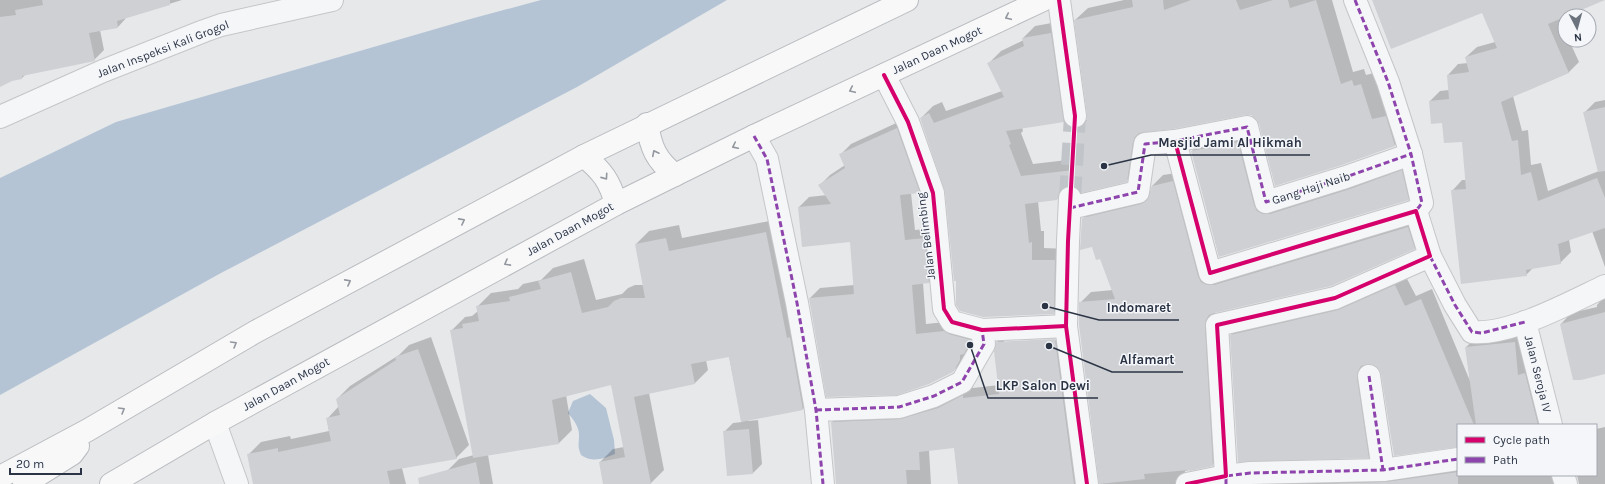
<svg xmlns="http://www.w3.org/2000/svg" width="1605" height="484" font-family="Karla,sans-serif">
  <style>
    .water { fill: #b4c4d5 }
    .shadow { fill: #0003; fill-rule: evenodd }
    .building { fill: #ced0d3 }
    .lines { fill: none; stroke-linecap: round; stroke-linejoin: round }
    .street-tunnel { stroke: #c1c4c9; stroke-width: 22; stroke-dasharray: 22 11; stroke-linecap: butt }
    .street-casing { stroke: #c4c6c8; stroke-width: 24 }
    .highway-casing { stroke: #b8bbbf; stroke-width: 24 }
    .street { stroke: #f5f6f7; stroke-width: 22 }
    .highway { stroke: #f8f8f8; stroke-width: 22 }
    .quiet { stroke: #8e44ad; stroke-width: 3; stroke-dasharray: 6 3; stroke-linecap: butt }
    .cycleway-casing { stroke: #f4f6f9; stroke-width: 6 }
    .cycleway { stroke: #d6006c; stroke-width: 4 }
    .oneway { stroke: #92969e }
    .labels { text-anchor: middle; stroke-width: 3; stroke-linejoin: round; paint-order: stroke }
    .street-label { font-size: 12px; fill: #2b3445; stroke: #f4f6f9 }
    .leader { fill: none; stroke: #2b3445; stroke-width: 1.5 }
    .callout-dot { fill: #2b3445; stroke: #f4f6f9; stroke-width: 1.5 }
    .callout-label { font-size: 13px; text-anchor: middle; font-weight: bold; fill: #2b3445; stroke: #f4f6f9; stroke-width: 3; stroke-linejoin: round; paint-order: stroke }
  </style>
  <rect width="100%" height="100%" fill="#e6e8ea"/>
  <g class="water">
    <path d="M541,0h186l-150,87 -356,186 -221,122v-217l116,-56 347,-101z"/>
    <path d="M590,394l16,14 8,32 1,14c-12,5 -23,9 -34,1 -4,-10 -2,-10 -2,-19 1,-8 -6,-17 -11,-23l5,-12z"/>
  </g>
  <g class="shadow">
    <path d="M0,0h182l-55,17 -9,10 -18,3 4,20 -10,10 -68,14 -4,4 -10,2 -12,6z"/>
    <path d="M1124,0h208l21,72 11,-3 2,6 8,-2 10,34 14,-3 9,29 -12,12 -53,19 -82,-40 -3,-6 -5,-4h-7l-101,17 -5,37 -13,13 -49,5 -7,-2 -13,15 -19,2 3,30h3v17l23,1 -1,52 -13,12 -96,-33 -11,-89 -25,-73 12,-12 9,-4 4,9 56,-20 -13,-28 12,-12 23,-11 -1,-2 12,-12 28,-5 13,88 -12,12 -42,6 1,4 -2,2 12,31 43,-5 1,-30 11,-11 -13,-98 13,-12z"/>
    <path d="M1373,0h227l-40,18 5,12v10h4l10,22 -11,11 -55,23 9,35 6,-1 3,35 10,-2 7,28 51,-20 -15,-58 11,-11 10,-2v167l-13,-36 -23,8 2,13 -11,11 -27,5 -7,7 -74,-84 10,-11h4l-3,-39 -21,-19 -12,-21 10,-10 9,-1 -1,-15 10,-11 10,-1 -2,-6 11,-10 18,-5 -12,-30z"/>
    <path d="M907,118l23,64 -11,10 -8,1 4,37 20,-2 4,44 -10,10 -6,1 3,41 29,-3 26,9 -18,31 -11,11 -142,-74 10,-10 34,-3 -3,-44 -52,-34 10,-10 18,-2 -7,-10 10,-10 15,-10 -5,-10 11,-11z"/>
    <path d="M1247,133l19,69 145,-40 6,28 -9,9 -189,57 -27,-105 9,-9z"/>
    <path d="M1183,172l25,94 210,-49 7,21 -11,10 -199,64 8,142 -11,11 -27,6v5l6,8h-91l-20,-181 11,-11 22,-2 -13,-33 -17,-38 10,-11 57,-13 2,-9 11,-11z"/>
    <path d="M780,219l36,177 -13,13 -55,10v2l10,-1 4,44 -9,9 -25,2 -4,-43 9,-9 9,-1 -13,-66 -23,4 2,10 -13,13 -46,10 15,77 -14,14h-46l-4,-22 13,-13 11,-2 -12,-63 -46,11 6,35 -13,13 -71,12 5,29h-44l-2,-13 12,-12 15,-4 -22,-125 13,-13 7,-1 6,-5 -1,-4 14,-14 27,-4 5,-5 18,-4 12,-12 31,-9 12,41 26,-6 6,-6 7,-3h9l-8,-41 13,-13 30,-6 3,13z"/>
    <path d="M1405,275l11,21 16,-7 38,92 -4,-34 11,-10 48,-5 30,93h-97v21l-76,-72 -2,-6 -6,-4 -7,-1 12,83 -11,11 -137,-122 11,-10z"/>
    <path d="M1605,296v77l-31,6 -13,-55 10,-11 26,-6v-2z"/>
    <path d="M1065,329l26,155h-135h3l-4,-37 -26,3 2,34h-94l-5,-62 11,-10 106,-14 24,-12v2l26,-3 -2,-43 11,-10zM1060,338v2l-56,2v-2z"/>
    <path d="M431,337l38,108 -13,13 -54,10 4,16h-152l-6,-29 13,-13 29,-6 1,3 38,-8 -2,-12 12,-13 -2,-7 13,-13 49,-31 10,-10z"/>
    <path d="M1605,427v57h-26l-2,-9h19v-46z"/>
    <path d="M1458,463v12h105l7,9h-328z"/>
  </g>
  <g class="building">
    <path d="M42,0h128v5l-53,16 1,7 -29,5 6,28 -73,15v3l-10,2 -12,6v-70l16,-2 -1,-5 28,-5z"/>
    <path d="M1132,0h31l1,10 27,-10h45l4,10 33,-10h15l2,8 26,-8 25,84 11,-4 2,6 7,-2 11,35 14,-3 9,30 -53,19 -67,21 -16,-62 -3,-5 -5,-4h-6l-72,14 -34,4 -4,4 -2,5 -6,40 -46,11 -5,-6 -6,-1 -5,1 -5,4 -3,9 -32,4 4,39 3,-1v18h23l-1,54 -71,3 -23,-6 -4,-6v-24h-2l-9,-89 -25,-74 9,-5 5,10 70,-26 -17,-34 37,-17 -2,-8 29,-5 13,89 -58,9 5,13 -2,1 12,31 53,-6 2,-42 7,-2 4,-6v-5l-13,-95 59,-13z"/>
    <path d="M1372,0h233l-57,24 21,49 -68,29 11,39 6,-1 3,35 10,-3 7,29 59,-23 8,20v30l-47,16 3,20 -35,6 1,6 -66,8 -10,-94 15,-1 -4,-47 -18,1 -2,-20 -11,1 -2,-23 20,-2 -2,-24 22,-3 -4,-15 32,-9 -15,-35 -91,36z"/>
    <path d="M1605,107v64l-7,1 -15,-60z"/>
    <path d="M897,128l23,65 -20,2 5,45 20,-2 4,45 -17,2 4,49 28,-3 5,3 22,6v1l-7,13 -4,1v5l-7,12 -24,12 -32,11 -71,2 -17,-99 45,-4 -4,-52 -48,5 -4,-40 33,-3 -13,-19 27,-17 -6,-14z"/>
    <path d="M1238,142l16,63 3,6 6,3h7l80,-25 52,-19 7,30 -190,57 -28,-106z"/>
    <path d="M1173,181l25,95 3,6 6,3h7l194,-58 7,22 -84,37 -117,27 -5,2 -3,5 -1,6 8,140 -23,5 -1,-1 -45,4 1,5 -46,5 -20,-159v-23l36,-3 -15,-40 -4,1 -4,-13 -12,3 2,-32 59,-14 6,-4 5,-14z"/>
    <path d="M766,232l21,106 3,-1 13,73 -62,12 -12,-65 -38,7 4,20 -61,13 17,87h-48l-4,-22 26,-5 -14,-72 -59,15 7,44 -86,14 -23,-128 13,-2 -1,-4 17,-3 -3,-15 34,-5 -1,-4 32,-8 -3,-8 33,-9 11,41 26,-6 6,-6 7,-3h24l-10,-54 31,-6 3,13z"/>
    <path d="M1395,285l10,21 16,-7 53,126h-16v22l-64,9 -13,-82 -2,-5 -5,-4 -6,-1 -7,2 -3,5 -1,6 12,81 -131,4 -8,-127 108,-25z"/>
    <path d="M1605,312v62l-24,6h-8l-13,-56z"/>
    <path d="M1055,339l19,145h-116l-4,-36 -35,4 1,18h-14l1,14h-71l-5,-62 69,-3 38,-11 25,-13v3l36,-4 -5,-43 2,-9z"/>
    <path d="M1515,342l3,33 7,-2 13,52h-62l-11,-78z"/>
    <path d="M418,349l39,110 -70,12 3,13h-137l-6,-30 31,-6v4l53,-11 -5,-23 14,-3 -4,-16 60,-39 -1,-3z"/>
    <path d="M749,429l4,45 -26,2 -4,-45z"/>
    <path d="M476,462l4,22h-61l-1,-6z"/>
    <path d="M1458,472v12h-141l68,-2z"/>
  </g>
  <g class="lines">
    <path class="street-tunnel" d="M1070,198l5,-82"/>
    <defs>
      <g id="street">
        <path d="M1059,0l16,116"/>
        <path d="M1355,0l33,82 23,72 11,49 -6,8"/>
        <path d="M884,75l24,47 25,71 11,116 8,13 30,8 84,-4"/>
        <path d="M0,117l103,-46 101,-40 17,-6 111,-25"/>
        <path d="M754,136l13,23 30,144 19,107 7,74"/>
        <path d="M1175,141l35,132 206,-62 14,45 -95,42 -118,27 9,151 -39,8"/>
        <path d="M1070,198l-2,43 -2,85 21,158"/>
        <path d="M1070,208l68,-16 7,-48 30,-3 72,-14 19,75 80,-25 65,-23"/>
        <path d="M1430,256l25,49 17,27c37,4 99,-30 133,-46"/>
        <path d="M1525,322l26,103"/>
        <path d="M1369,376l14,94"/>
        <path d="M816,410l83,-3 35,-11 28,-14 22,-38 -2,-14"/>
        <path d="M215,423l22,61"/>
        <path d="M1563,475l3,9"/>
        <path d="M1226,484v-8l24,-3 133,-3 75,-11"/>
      </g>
      <g id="highway">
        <path d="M647,124c4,24 9,36 28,51"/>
        <path d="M584,156c18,15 26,25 32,48"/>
        <path d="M0,477l88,-47 167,-98 329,-176 323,-156"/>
        <path d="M24,484l48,-30 6,-8"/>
        <path d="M111,484l104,-61 401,-219 138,-68 289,-136"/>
      </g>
    </defs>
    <use href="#street" class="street-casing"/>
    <use href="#highway" class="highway-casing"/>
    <use href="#street" class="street"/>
    <use href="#highway" class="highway"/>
    <g class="quiet">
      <path d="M1355,0l33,82 23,72 11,49 -6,8"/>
      <path d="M754,136l13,23 30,144 19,107 7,74"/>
      <path d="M1070,208l68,-16 7,-48 30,-3 72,-14 19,75 80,-25 65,-23"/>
      <path d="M1430,256l25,49 17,27 10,1 43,-11"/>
      <path d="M1369,376l14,94"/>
      <path d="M816,410l83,-3 35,-11 28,-14 22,-38 -2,-14"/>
      <path d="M1226,484v-8l24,-3 133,-3 75,-11"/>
    </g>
    <defs>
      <g id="cycleway">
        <path d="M1059,0l16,116 -7,125 -2,85 21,158"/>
        <path d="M884,75l24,47 25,71 11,116 8,13 30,8 84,-4"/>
        <path d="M1175,141l35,132 206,-62 14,45 -95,42 -118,27 9,151 -39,8"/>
      </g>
    </defs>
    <use href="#cycleway" class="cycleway-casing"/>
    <use href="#cycleway" class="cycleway"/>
  </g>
  <defs><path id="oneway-chevron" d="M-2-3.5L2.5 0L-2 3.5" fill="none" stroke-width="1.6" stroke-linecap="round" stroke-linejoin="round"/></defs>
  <g class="oneway">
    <use href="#oneway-chevron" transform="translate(1008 17) rotate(155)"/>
    <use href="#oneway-chevron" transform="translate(852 90) rotate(155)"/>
    <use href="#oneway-chevron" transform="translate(735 146) rotate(154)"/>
    <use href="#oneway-chevron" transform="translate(655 153) rotate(-117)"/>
    <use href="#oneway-chevron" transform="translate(605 177) rotate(55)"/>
    <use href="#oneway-chevron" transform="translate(462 221) rotate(-28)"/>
    <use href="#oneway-chevron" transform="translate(507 263) rotate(151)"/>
    <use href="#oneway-chevron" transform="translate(348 282) rotate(-28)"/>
    <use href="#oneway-chevron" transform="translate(234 344) rotate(-30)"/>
    <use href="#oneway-chevron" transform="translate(122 410) rotate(-30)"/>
  </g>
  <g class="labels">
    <g class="street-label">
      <text transform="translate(163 49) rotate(-21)" y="4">Jalan Inspeksi Kali Grogol</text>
      <text transform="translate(937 50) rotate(-25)" y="4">Jalan Daan Mogot</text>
      <text transform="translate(1311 188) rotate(-18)" y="4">Gang Haji Naib</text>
      <text transform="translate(570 229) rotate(-29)" y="4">Jalan Daan Mogot</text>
      <text transform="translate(926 236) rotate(-97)" y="4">Jalan Belimbing</text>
      <text transform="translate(1538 374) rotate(76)" y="4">Jalan Seroja IV</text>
      <text transform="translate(286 384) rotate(-29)" y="4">Jalan Daan Mogot</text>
    </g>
  </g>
  <path class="leader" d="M1104 166L1151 155H1310M1045 306L1099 320H1179M1049 346L1112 372H1183M970 345L988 398H1098"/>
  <g class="callout-dot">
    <circle cx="1104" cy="166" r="4"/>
    <circle cx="1045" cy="306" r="4"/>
    <circle cx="1049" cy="346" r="4"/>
    <circle cx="970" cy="345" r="4"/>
  </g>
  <g class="callout-label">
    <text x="1230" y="147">Masjid Jami Al Hikmah</text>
    <text x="1139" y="312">Indomaret</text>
    <text x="1147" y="364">Alfamart</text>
    <text x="1043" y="390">LKP Salon Dewi</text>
  </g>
  <rect x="1457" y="424" width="140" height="52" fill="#f4f6f9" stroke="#a4a8b1"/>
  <rect x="1465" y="437" width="20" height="6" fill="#d6006c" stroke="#a4a8b1"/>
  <text x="1493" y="444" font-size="12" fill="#2b3445">Cycle path</text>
  <rect x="1465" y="457" width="20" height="6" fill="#8e44ad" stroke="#a4a8b1"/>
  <text x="1493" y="464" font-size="12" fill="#2b3445">Path</text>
  <g transform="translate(1577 28) rotate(174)"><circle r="19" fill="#f4f6f9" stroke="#a4a8b1"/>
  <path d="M0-3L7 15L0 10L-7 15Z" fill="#6c737f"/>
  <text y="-6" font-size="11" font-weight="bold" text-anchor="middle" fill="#2b3445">N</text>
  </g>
  <path d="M10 468v6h71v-6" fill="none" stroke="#2b3445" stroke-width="2"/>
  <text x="16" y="468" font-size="12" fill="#2b3445" stroke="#f4f6f9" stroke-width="3" paint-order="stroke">20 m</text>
</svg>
